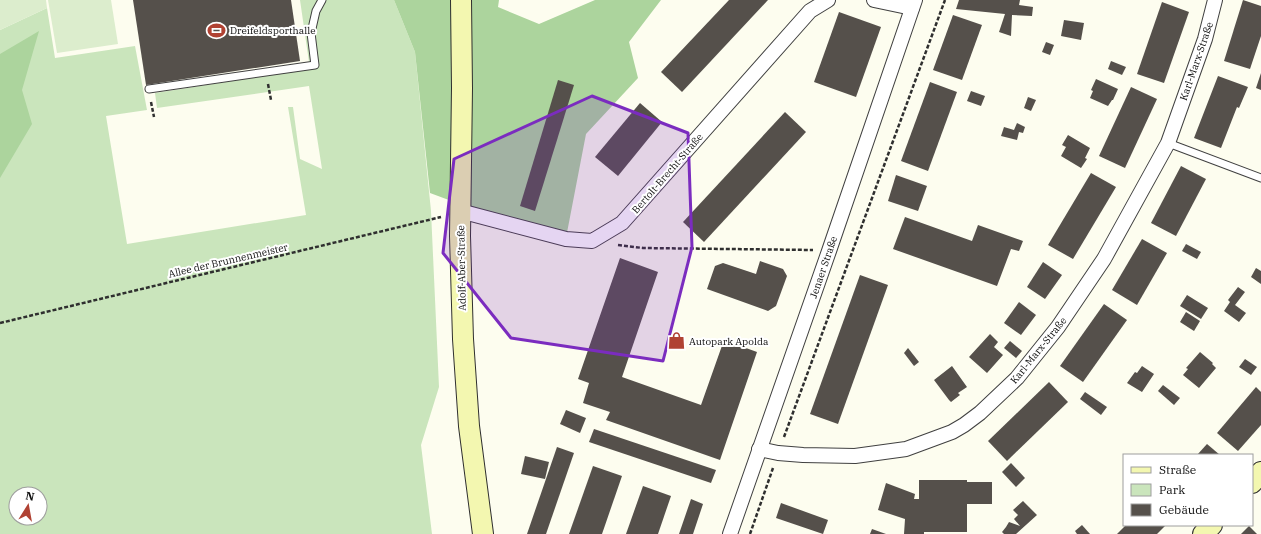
<svg xmlns="http://www.w3.org/2000/svg" width="1261" height="534" font-family="'IBM Plex Serif',serif">
  <style>
    .green { fill: #cae5bc; fill-rule: evenodd }
    .forest { fill: #acd49d }
    .pitch { fill: #dcedcd }
    .building { fill: #55504b }
    .lines { fill: none; stroke-linecap: round; stroke-linejoin: round }
    .lane-casing { stroke: #404040; stroke-width: 9 }
    .street-casing { stroke: #404040; stroke-width: 16 }
    .secondary-casing { stroke: #2f2f2f; stroke-width: 22 }
    .path { stroke: #2f2f2f; stroke-width: 2.5; stroke-dasharray: 4 2; stroke-linecap: butt }
    .lane { stroke: #fff; stroke-width: 7 }
    .street { stroke: #fff; stroke-width: 14 }
    .secondary { stroke: #f3f7b0; stroke-width: 20 }
    .marked { fill: #7b2cbf; fill-opacity: 0.2; stroke: #7b2cbf; stroke-width: 3; stroke-linejoin: round }
    .labels { text-anchor: middle; stroke-width: 4; stroke-linejoin: round; paint-order: stroke }
    .poi-label { font-size: 10px; fill: #0d0d0d; stroke: #fff; text-anchor: start }
    .street-label { font-size: 10px; fill: #0d0d0d; stroke: #fff }
  </style>
  <rect width="100%" height="100%" fill="#fdfdef"/>
  <path class="green" d="M300,0h94l21,52 16,159 8,176 -18,58 11,89h-432v-504l47,-22 8,50 80,-12 12,64 -41,6 21,128 179,-29 -18,-108h5l7,52 22,10 -13,-83 -152,22 -2,-15 155,-24zM16,494h24v24h-24z"/>
  <g class="forest">
    <path d="M394,0h105l-1,7 41,17 56,-24h66l-32,42 9,36 -52,56 -21,109 -135,-50 -15,-141z"/>
    <path d="M39,31l-17,59 10,34 -32,54v-124z"/>
  </g>
  <g class="pitch">
    <path d="M0,0h46l1,8 -47,22z"/>
    <path d="M48,0h63l7,44 -61,9z"/>
  </g>
  <g class="building">
    <path d="M133,0h158l9,61 -154,24z"/>
    <path d="M729,0h39l-86,92 -21,-20z"/>
    <path d="M959,0h61l-1,5 14,2 -1,9 -20,-1 -1,21 -12,-4 6,-18 -49,-5z"/>
    <path d="M1243,0l18,6v30l-11,33 -26,-8z"/>
    <path d="M1162,2l27,10 -25,71 -27,-9z"/>
    <path d="M839,12l42,15 -25,70 -42,-15z"/>
    <path d="M953,15l29,10 -20,55 -29,-10z"/>
    <path d="M1064,20l20,3 -3,17 -20,-4z"/>
    <path d="M1046,42l8,3 -4,10 -8,-3z"/>
    <path d="M1111,61l15,6 -4,8 -14,-6z"/>
    <path d="M1261,73v17l-5,-2z"/>
    <path d="M1218,76l30,11 -9,21 -2,-1 -16,41 -27,-10z"/>
    <path d="M1096,79l22,10 -5,11h-1l-4,6 -18,-8 3,-7 -2,-1z"/>
    <path d="M558,80l16,5 -39,126 -15,-5z"/>
    <path d="M930,82l27,10 -29,79 -27,-10z"/>
    <path d="M1131,87l26,12 -32,69 -26,-12z"/>
    <path d="M971,91l14,5 -4,10 -14,-5z"/>
    <path d="M1028,97l8,3 -5,11 -7,-3z"/>
    <path d="M640,103l22,19 -44,54 -23,-19z"/>
    <path d="M785,112l21,20 -102,110 -21,-20z"/>
    <path d="M1017,123l8,4 -2,6 -4,-1 -2,8 -16,-4 3,-9 10,3z"/>
    <path d="M1068,135l22,13 -5,10 2,1 -6,9 -20,-12 5,-9 -4,-2z"/>
    <path d="M1181,166l25,13 -30,57 -25,-13z"/>
    <path d="M1091,173l25,14 -43,72 -25,-14z"/>
    <path d="M896,175l31,11 -9,25 -30,-10z"/>
    <path d="M905,217l67,24 6,-16 45,16 -4,10 -8,-2 -14,37 -104,-37z"/>
    <path d="M1142,239l25,14 -30,52 -25,-15z"/>
    <path d="M1186,244l15,8 -4,7 -15,-8z"/>
    <path d="M620,258l38,14 -36,105 79,28 23,-65 33,12 -37,108 -114,-40 4,-8 -27,-9 6,-20 -11,-4z"/>
    <path d="M760,261l23,8 4,7 -11,30 -8,5 -61,-22 8,-23 8,-3 33,11z"/>
    <path d="M1043,262l19,13 -17,24 -18,-12z"/>
    <path d="M1256,268l5,3v13l-10,-7z"/>
    <path d="M860,275l28,10 -50,139 -28,-10z"/>
    <path d="M1238,287l7,5 -10,13 11,8 -7,9 -15,-11 6,-9 -2,-2z"/>
    <path d="M1187,295l21,13 -7,11 -21,-13z"/>
    <path d="M1019,302l17,13 -15,20 -17,-12z"/>
    <path d="M1104,304l23,16 -44,62 -23,-16z"/>
    <path d="M1186,312l14,9 -6,10 -14,-9z"/>
    <path d="M990,334l8,8 -4,5 9,8 -16,18 -18,-16z"/>
    <path d="M1010,341l12,10 -6,7 -12,-10z"/>
    <path d="M908,348l11,14 -5,4 -10,-13z"/>
    <path d="M1200,352l13,11 -1,1 4,4 -17,20 -16,-13 5,-6 -2,-1z"/>
    <path d="M1245,359l12,8 -6,8 -12,-8z"/>
    <path d="M952,366l15,21 -9,6 2,2 -9,7 -2,-2 -15,-20z"/>
    <path d="M1142,366l12,8 -12,18 -15,-9 8,-11 2,1z"/>
    <path d="M1049,382l19,20 -61,59 -19,-20z"/>
    <path d="M1163,385l17,13 -6,7 -16,-14z"/>
    <path d="M1256,387l5,5v33l-23,26 -21,-18z"/>
    <path d="M1085,392l22,15 -6,8 -21,-16z"/>
    <path d="M566,410l20,8 -6,15 -20,-9z"/>
    <path d="M594,429l122,41 -5,13 -122,-41z"/>
    <path d="M1207,444l13,11h-23z"/>
    <path d="M557,447l17,6 -28,81h-19z"/>
    <path d="M525,456l24,6 -4,17 -24,-5z"/>
    <path d="M1011,463l14,15 -9,9 -14,-15z"/>
    <path d="M593,466l29,10 -20,58h-33z"/>
    <path d="M919,480h48v2h25v22h-25v28h-43v2h-20l1,-15 -27,-9 8,-27 29,11 -1,5h5z"/>
    <path d="M643,486l28,10 -13,38h-32z"/>
    <path d="M691,499l12,5 -10,30h-14z"/>
    <path d="M1023,501l14,14 -21,19h-12l-2,-2 4,-5 3,-5 11,4 -6,-7 4,-4 -5,-5z"/>
    <path d="M781,503l47,17 -5,14 -47,-16z"/>
    <path d="M1082,525l8,9h-13l-2,-3z"/>
    <path d="M1126,525h40l-9,9h-40z"/>
    <path d="M1249,526l8,8h-16z"/>
    <path d="M872,529l14,5h-16z"/>
  </g>
  <g class="lines">
    <defs>
      <g id="lane">
        <path d="M149,89l166,-24 -4,-32 5,-22 6,-11"/>
        <path d="M1168,143l93,35"/>
      </g>
      <g id="street">
        <path d="M874,0l38,8"/>
        <path d="M460,211l106,28 26,2 30,-18 188,-212 18,-11"/>
        <path d="M759,449l19,4 25,2 52,1 51,-7 46,-17 12,-7 16,-12 37,-35 41,-51 46,-68 64,-116 37,-104 10,-39"/>
        <path d="M730,534l99,-283 86,-251"/>
      </g>
      <g id="secondary">
        <path d="M461,0l1,88 -2,148 3,103 6,87 14,108"/>
        <path d="M1252,483l9,-11"/>
        <path d="M1203,534l9,-9"/>
      </g>
    </defs>
    <use href="#lane" class="lane-casing"/>
    <use href="#street" class="street-casing"/>
    <use href="#secondary" class="secondary-casing"/>
    <g class="path">
      <path d="M268,84l3,16"/>
      <path d="M151,102l3,15"/>
      <path d="M618,245l25,3 170,2"/>
      <path d="M0,323l441,-106"/>
      <path d="M784,437l161,-437"/>
      <path d="M750,534l23,-66"/>
    </g>
    <use href="#lane" class="lane"/>
    <use href="#street" class="street"/>
    <use href="#secondary" class="secondary"/>
  </g>
  <path class="marked" d="M592,96l96,37 4,114 -29,114 -152,-23 -68,-85 11,-94z"/>
  <defs>
    <symbol id="stadium-bare" viewBox="-9 -9 18 18"><path d="M0-5a6.5 5 0 1 0 0 10a6.5 5 0 1 0 0-10ZM-3.5-1.8h7v3.6h-7Z" fill="#b04233" stroke="#fff" stroke-width="2.5" paint-order="stroke"/></symbol>
    <symbol id="shop-bare" viewBox="-9 -9 18 18"><path d="M-5-2.5h2.3a2.7 3.5 0 0 1 5.4 0H5L5.5 6h-11ZM-1.5-2.5h3a1.5 2.3 0 0 0-3 0Z" fill="#b04233" stroke="#fff" stroke-width="2.5" paint-order="stroke"/></symbol>
  </defs>
  <g fill-rule="evenodd">
    <use href="#stadium-bare" x="204" y="18" width="25" height="25"/>
    <use href="#shop-bare" x="664" y="328" width="25" height="25"/>
  </g>
  <g class="labels">
    <g class="poi-label">
      <text x="230" y="34">Dreifeldsporthalle</text>
      <text x="689" y="345">Autopark Apolda</text>
    </g>
    <g class="street-label">
      <text transform="translate(1196 61) rotate(-71)" y="4">Karl-Marx-Straße</text>
      <text transform="translate(667 173) rotate(-49)" y="4">Bertolt-Brecht-Straße</text>
      <text transform="translate(228 260) rotate(-13)" y="4">Allee der Brunnenmeister</text>
      <text transform="translate(823 267) rotate(-71)" y="4">Jenaer Straße</text>
      <text transform="translate(461 268) rotate(-91)" y="4">Adolf-Aber-Straße</text>
      <text transform="translate(1038 350) rotate(-51)" y="4">Karl-Marx-Straße</text>
    </g>
  </g>
  <rect x="1123" y="454" width="130" height="72" fill="#ffffff" stroke="#9e9e9e"/>
  <rect x="1131" y="467" width="20" height="6" fill="#f3f7b0" stroke="#9e9e9e"/>
  <text x="1159" y="474" font-size="12" fill="#0d0d0d">Straße</text>
  <rect x="1131" y="484" width="20" height="12" fill="#cae5bc" stroke="#9e9e9e"/>
  <text x="1159" y="494" font-size="12" fill="#0d0d0d">Park</text>
  <rect x="1131" y="504" width="20" height="12" fill="#55504b" stroke="#9e9e9e"/>
  <text x="1159" y="514" font-size="12" fill="#0d0d0d">Gebäude</text>
  <g transform="translate(28 506) rotate(11)"><circle r="19" fill="#ffffff" stroke="#9e9e9e"/>
  <path d="M0-3L7 15L0 10L-7 15Z" fill="#b04233"/>
  <text y="-6" font-size="11" font-weight="bold" text-anchor="middle" fill="#0d0d0d">N</text>
  </g>
</svg>
